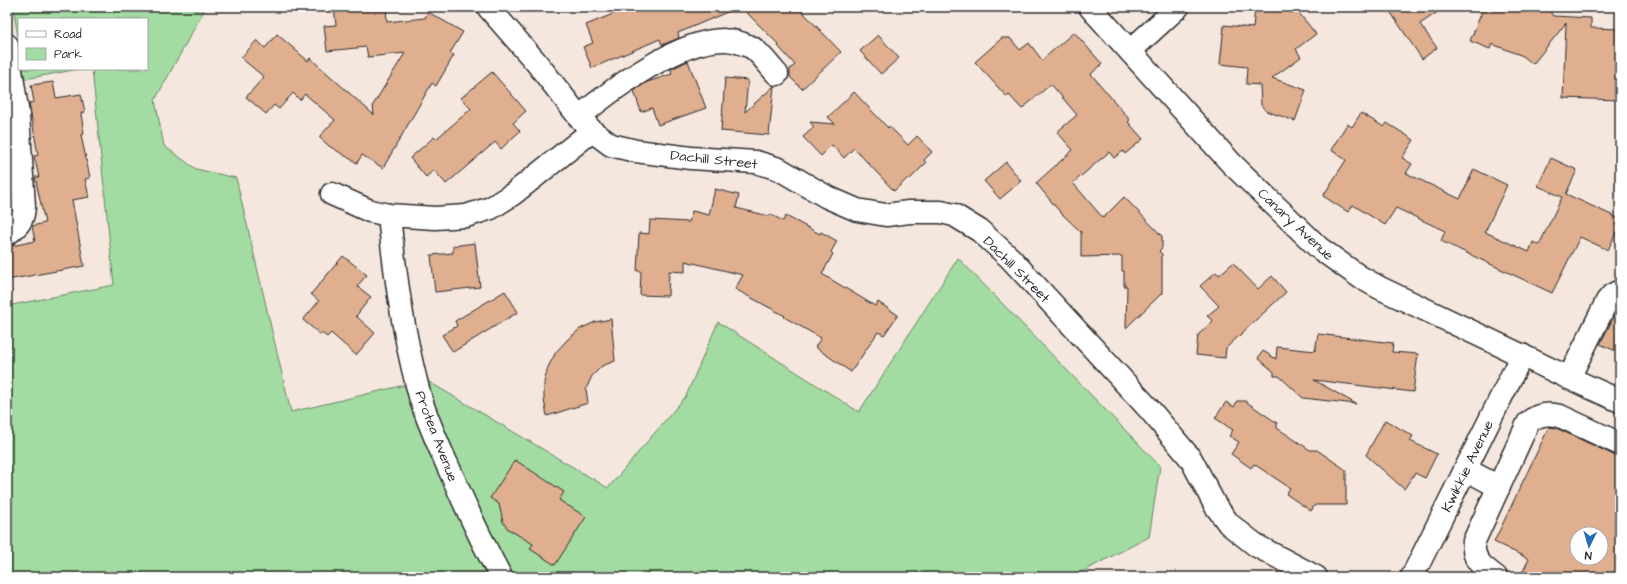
<svg xmlns="http://www.w3.org/2000/svg" width="1627" height="584" font-family="'Architects Daughter',sans-serif">
  <style>
    .green { fill: #a2dca2; stroke: #668466 }
    .building { fill: #dfaf90; stroke: #2b2b2b; fill-rule: evenodd }
    .lines { fill: none; stroke-linecap: round; stroke-linejoin: round }
    .minor-casing { stroke: #2b2b2b; stroke-width: 25 }
    .minor { stroke: #fff; stroke-width: 22 }
    .labels { text-anchor: middle; stroke-width: 3.5; stroke-linejoin: round; paint-order: stroke }
    .street-label { font-size: 14px; fill: #2b2b2b; stroke: #fff }
  </style>
  <rect width="100%" height="100%" fill="#f5e7de"/>
  <filter id="ink" filterUnits="userSpaceOnUse"><feTurbulence type="fractalNoise" baseFrequency=".025" numOctaves="2"/><feDisplacementMap in="SourceGraphic" scale="8" xChannelSelector="R" yChannelSelector="G"/><feConvolveMatrix kernelMatrix="1 2 1 2 8 2 1 2 1" color-interpolation-filters="sRGB"/></filter>
  <g filter="url(#ink)">
    <g class="green">
      <path d="M13,7h193l-51,93 9,46 32,23 40,9 55,234 135,-32 182,108 78,-92 32,-74 141,90 99,-154 202,208 -11,71 -77,40h-1065v-271l107,-21 -22,-216h55v-50h-128v24z"/>
      <path d="M23,69h56l-54,10z"/>
    </g>
    <g class="building">
      <path d="M334,7h52l1,15 38,-4 3,-6 35,20 -13,21 4,2 -18,31 -4,-3 -49,85 -21,-13 -5,8 -28,-17 -10,-9 16,-17 -30,-26 -5,6 -7,-7 -14,16 -5,-4 -8,9 -20,-17 18,-20 -23,-19 16,-18 8,8 12,-14 31,27 2,-3 64,57 -1,-10 32,-52 -37,4 -2,-10 -39,4 -3,-25 12,-1z"/>
      <path d="M630,7h109l-61,26 1,5 -17,7 -2,-6 -68,29 -9,-21 10,-4 -7,-18z"/>
      <path d="M741,7h57l43,45 -39,37 -12,-12v-8l5,-4 -17,-19 1,-1z"/>
      <path d="M1255,7h39l22,27 -20,15 5,8 -29,21 34,12 -11,31 -29,-10 -5,-6 -1,-20 -14,-1 1,-17 -27,-3 4,-39 29,3z"/>
      <path d="M1387,7h58l-25,17 17,24 -15,11z"/>
      <path d="M1484,7h63l6,9 38,2v10l29,1v71l-57,-2 3,-75 -33,41 -10,-8 -31,-12 -2,5 -20,-8z"/>
      <path d="M1074,32l28,32 -11,10 39,46 -2,2 15,17 -18,15 -2,-3 -9,7 -5,-6 -36,31 30,35 21,-21 38,39v12l-3,3 3,3v39l-36,35 1,-42h-3v-15h-2v-15l-41,1v-25l-21,-20 -24,-29 37,-33 -16,-18 20,-17 -26,-31 -29,25 -13,-14 -2,2 -32,-35 27,-24h8l10,12 9,-7 13,17z"/>
      <path d="M878,35l21,23 -18,16 -21,-23z"/>
      <path d="M688,61l18,47 -48,17 -6,-17 -11,4 -7,-21 13,-9 25,-8 -1,-5z"/>
      <path d="M492,72l34,39 -13,12 7,8 -19,18 -6,-7 -49,42 -12,-14 -8,7 -16,-19 24,-21 2,2 35,-30 -10,-11z"/>
      <path d="M725,78l23,2 -3,32 29,-26 -5,49 -48,-4z"/>
      <path d="M53,82l3,16 25,-4 4,18 -4,1 3,21 -3,1 9,43 -5,1 4,18 -17,3 12,66 -77,14v-33l28,-6 -3,-15 13,-3 -10,-46h4l-5,-21 4,-1 -9,-52 5,-1 -3,-17z"/>
      <path d="M854,92l34,36 1,-2 19,19 9,-9 15,16 -8,8 2,3 -17,17 -1,-2 -14,13 -40,-43 -10,10 -12,-13 -11,11 -18,-19 11,-10 -4,-5 25,2 -7,-7z"/>
      <path d="M1361,113l23,14 3,-4 27,17 -12,18 10,6 -6,9 54,26 14,-30 33,16 -22,47 44,20 4,-10 6,3 23,-48 -24,-11 13,-28 26,12 -11,24 54,25v5l-12,26 -28,-13 -28,56 -111,-52 4,-10 -49,-23 -11,17 -32,-20 -5,7 -25,-16 23,-36 -15,-10 16,-26 5,3z"/>
      <path d="M1006,162l15,19 -21,18 -16,-18z"/>
      <path d="M715,189l24,6 -3,13 33,8 1,-2 13,7 3,-5 34,18 1,-2 16,9 -6,11 2,2 -11,20 53,32 3,-4 20,13 -14,20 -6,-3 -27,40 -36,-25 6,-9 -37,-21 1,-1 -50,-27 8,-14 -58,-14v11l-16,-1 -1,25 -28,-1 1,-24h-4l2,-38 10,1 1,-14 39,2 3,-11 17,4z"/>
      <path d="M475,243l5,44 -45,5 -4,-37 22,-2v-7z"/>
      <path d="M343,256l24,19 -10,11 14,11 -15,19 19,17 -19,22 -25,-22 -4,4 -5,-4 -1,2 -18,-15 16,-19 -8,-7z"/>
      <path d="M1233,263l25,26 14,-13 14,16 -60,56 -1,10 -29,-3 2,-20 15,-14 -6,-5 12,-10 -19,-20 16,-14 3,3z"/>
      <path d="M505,291l13,21 -65,40 -11,-17 15,-9 -2,-5z"/>
      <path d="M1620,305v48l-20,-9z"/>
      <path d="M611,319l4,42 -13,5 -10,10 -6,13 2,14 -41,13 -3,-16v-17l4,-16 8,-15 11,-12 13,-11 15,-7z"/>
      <path d="M1318,334l75,9 -1,9 26,2 -5,38 -99,-12 42,24 -53,-6 -24,-22h-5v-4l-16,-14 5,-7 13,8 1,-12 38,4z"/>
      <path d="M1237,401h8l32,22v5l33,22h7l29,20v35h-31l-4,6 -25,-17 4,-6 -36,-24 -3,4 -20,-14 8,-12 -10,-6 4,-6 -18,-12 11,-16 8,5z"/>
      <path d="M1385,420l28,16 -3,5 27,13 -12,24 -10,-5 -11,16 -38,-34z"/>
      <path d="M1549,427l7,1 64,30v119h-100l9,-18 -35,-17zM1577,534h24v24h-24z"/>
      <path d="M515,460l49,32 -5,8 27,17 -31,48 -25,-16 3,-5 -25,-15 -5,-7 -4,-18 -9,-6z"/>
    </g>
    <g class="lines">
      <defs>
        <g id="minor">
          <path d="M488,7l48,55 43,55 13,14 19,14 25,6 55,7 65,4 23,7 48,28 30,13 29,5 23,-3h32l13,3 26,16 30,27 140,152 41,49 24,46 14,19 28,22 59,31"/>
          <path d="M1090,7l141,156 88,85 41,29 20,11 189,90 51,23"/>
          <path d="M7,45l11,70 6,92c-1,14 -5,18 -17,27"/>
          <path d="M1130,51l48,-44"/>
          <path d="M579,117c33,-28 101,-78 146,-77 7,0 19,4 26,7 8,4 19,20 26,27"/>
          <path d="M332,194l38,17 19,4 46,3 31,-2 25,-8 22,-14 79,-63"/>
          <path d="M389,215c6,62 15,125 32,185 9,28 22,55 34,82 14,32 29,64 46,95"/>
          <path d="M1569,378l38,-77 5,-6 8,-4"/>
          <path d="M1465,469l34,18"/>
          <path d="M1412,577l110,-222"/>
          <path d="M1496,577c-14,-11 -24,-16 -22,-36l54,-118c9,-9 20,-10 32,-7l60,28"/>
        </g>
      </defs>
      <use href="#minor" class="minor-casing"/>
      <use href="#minor" class="minor"/>
    </g>
  </g>
  <g class="labels">
    <g class="street-label">
      <text transform="translate(714 159) rotate(6)" y="5">Dachill Street</text>
      <text transform="translate(1296 224) rotate(43)" y="5">Canary Avenue</text>
      <text transform="translate(1017 269) rotate(45)" y="5">Dachill Street</text>
      <text transform="translate(437 436) rotate(69)" y="5">Protea Avenue</text>
      <text transform="translate(1467 466) rotate(-64)" y="5">Kwikkie Avenue</text>
    </g>
  </g>
  <rect width="1627" height="584" fill="none" stroke="#fff" stroke-width="24"/>
  <rect x="12" y="12" width="1603" height="560" fill="none" stroke="#2b2b2b" stroke-width="1.5" filter="url(#ink)"/>
  <rect x="18" y="18" width="130" height="52" fill="#ffffff" stroke="#aaaaaa"/>
  <rect x="26" y="31" width="20" height="6" fill="#ffffff" stroke="#aaaaaa"/>
  <text x="54" y="38" font-size="12" fill="#2b2b2b">Road</text>
  <rect x="26" y="48" width="20" height="12" fill="#a2dca2" stroke="#aaaaaa"/>
  <text x="54" y="58" font-size="12" fill="#2b2b2b">Park</text>
  <g transform="translate(1589 546) rotate(185)"><circle r="19" fill="#ffffff" stroke="#aaaaaa"/>
  <path d="M0-3L7 15L0 10L-7 15Z" fill="#1f6fb2"/>
  <text y="-6" font-size="11" font-weight="bold" text-anchor="middle" fill="#2b2b2b">N</text>
  </g>
</svg>
